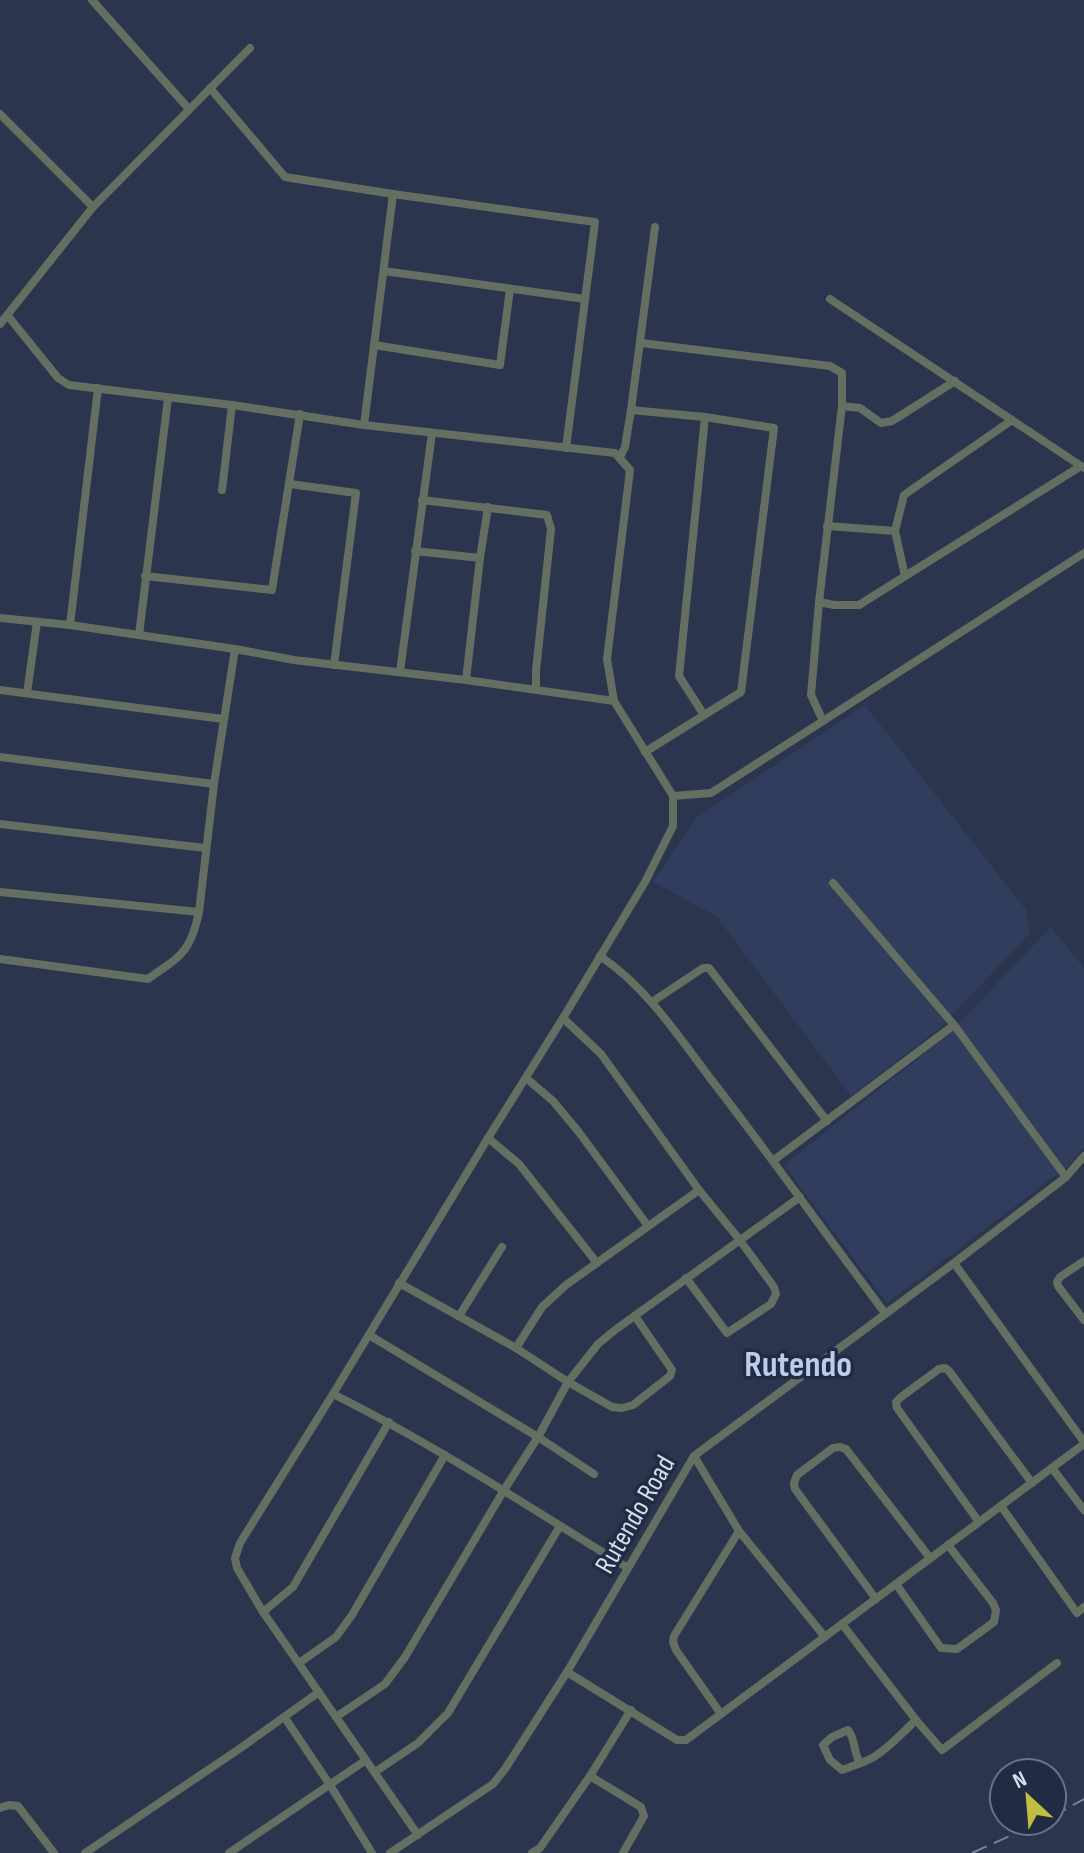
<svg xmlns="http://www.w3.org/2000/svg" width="1084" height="1853" font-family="'Sofia Sans Condensed',sans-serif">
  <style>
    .built { fill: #303d5c }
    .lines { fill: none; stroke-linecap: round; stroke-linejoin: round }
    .minor { stroke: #656f61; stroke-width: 8 }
    .rail { stroke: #7a8398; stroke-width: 2; stroke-dasharray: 16 8; stroke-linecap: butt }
    .labels { text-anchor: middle; stroke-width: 7; stroke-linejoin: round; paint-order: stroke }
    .street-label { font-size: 28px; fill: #d6deee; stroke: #212b43 }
    .district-label { font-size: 36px; font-weight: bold; fill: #becceb; stroke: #212b43 }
  </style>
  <rect width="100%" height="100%" fill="#2b354e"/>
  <g class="built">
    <path d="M865,705l161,205 4,23 -89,94 -90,69 -135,-180 -63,-34 43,-64z"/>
    <path d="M1051,927l33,41v179l-17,20 -180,136 -103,-138 165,-131z"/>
  </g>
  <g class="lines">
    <g class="minor">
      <path d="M92,0l97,109"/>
      <path d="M210,88l75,89 108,17"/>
      <path d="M0,114l93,93"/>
      <path d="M384,271l201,28"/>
      <path d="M830,299l254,169"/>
      <path d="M8,316l50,62 11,7 163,20 132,20 251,28 15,17 -23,189 7,42 59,95v30l-28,56 -82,136 -75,120 -155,256 -93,149 -5,15 2,10 26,44 155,223"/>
      <path d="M0,324l93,-117 157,-159"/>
      <path d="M641,343l189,23 12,7v33l-23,196 -8,93 12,26"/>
      <path d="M374,345l126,20 10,-76"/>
      <path d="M842,406l18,2 21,15 11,-2 63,-40"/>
      <path d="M631,410l74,7 69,11 -33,264 -96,60"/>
      <path d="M364,425l29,-231 202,28 -29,226"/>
      <path d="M620,457l5,-10 6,-37 24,-183"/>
      <path d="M290,484l66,9 -22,172"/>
      <path d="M222,490l10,-85"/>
      <path d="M422,500l125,15 4,14 -15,142v18"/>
      <path d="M827,526l68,5"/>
      <path d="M415,551l65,7"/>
      <path d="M145,576l127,14 28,-176"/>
      <path d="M905,576l-10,-45 9,-36 108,-75"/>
      <path d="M819,602l15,3h25l222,-139"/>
      <path d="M0,618l70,7 165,24 59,11 172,20 148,21"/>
      <path d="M70,625l28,-237"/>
      <path d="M139,635l29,-237"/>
      <path d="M400,672l32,-239"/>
      <path d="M466,680l14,-122 8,-51"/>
      <path d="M0,690l223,29"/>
      <path d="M27,693l10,-71"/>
      <path d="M704,715l-25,-39 26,-259"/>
      <path d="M0,757l214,27"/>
      <path d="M673,796l38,-3 373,-240"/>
      <path d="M0,824l205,24"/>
      <path d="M833,883l121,142 112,152"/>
      <path d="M0,892l199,20"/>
      <path d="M600,956c46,31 77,78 110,122 60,77 116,157 175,235"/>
      <path d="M0,959l148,20c32,-23 42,-25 51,-67l15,-128 21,-135"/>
      <path d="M652,1002l51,-34h6l118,153"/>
      <path d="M563,1018l38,36 98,136 40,49 35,48 2,7 -5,10 -44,29 -41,-55"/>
      <path d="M526,1078l27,23 25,30 70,95"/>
      <path d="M488,1138l31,26 78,99"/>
      <path d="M774,1160l180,-135"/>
      <path d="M1084,1261l-24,16 -3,5 1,4 26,34"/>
      <path d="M954,1263l130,179"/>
      <path d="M399,1283l117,65 52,34 44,25 10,1 11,-3 37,-29 2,-6 -37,-54"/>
      <path d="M459,1316l43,-69"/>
      <path d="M369,1335l169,102 56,37"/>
      <path d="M516,1348l26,-41 24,-22 133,-95"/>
      <path d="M333,1394c102,51 198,114 295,174"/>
      <path d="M694,1456l45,75"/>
      <path d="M1052,1468l32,42"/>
      <path d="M1001,1506l76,107 7,-6"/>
      <path d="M979,1522l-82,-114 -1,-6 5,-5 38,-28 6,-1 4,3 83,112"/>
      <path d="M896,1584l45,64 16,1 37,-27 2,-12 -3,-7 -45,-58"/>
      <path d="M876,1599l-81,-110 -1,-6 3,-8 36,-27 7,-1 6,2 84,109"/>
      <path d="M263,1612l30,-25 96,-165"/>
      <path d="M842,1624l74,96 26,30 115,-87"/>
      <path d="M299,1663l37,-26 16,-22 93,-160"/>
      <path d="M567,1672l110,68h9l398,-296"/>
      <path d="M721,1714l-45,-64 -3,-8 1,-6 65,-105 86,106"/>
      <path d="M336,1717l49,-33 20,-27 99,-167 34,-53 30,-55 30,-38 17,-14 185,-133"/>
      <path d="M285,1718l45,67 42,68"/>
      <path d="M860,1763c-7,-11 -4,-23 -12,-33l-16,7 -9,8 7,15 12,10c10,-4 21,-7 30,-12 16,-9 31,-26 44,-38"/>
      <path d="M375,1772l43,-29 30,-30 112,-187"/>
      <path d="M590,1776l51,31 3,9 -21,37"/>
      <path d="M0,1808l9,-3 9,1 36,47"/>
      <path d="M85,1853l157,-106 77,-55"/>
      <path d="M229,1853l137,-93"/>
      <path d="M390,1853l103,-69 12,-15 62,-97 127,-216 260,-193 112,-86 18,-21"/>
      <path d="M532,1853l8,-5 50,-72 41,-66"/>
    </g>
    <g class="rail">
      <path d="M1052,1817l32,-18"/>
      <path d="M972,1853l71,-32"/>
    </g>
  </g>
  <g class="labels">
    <g class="street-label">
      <text transform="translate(634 1514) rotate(-60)" y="10">Rutendo Road</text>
    </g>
    <g class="district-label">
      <text x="798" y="1376">Rutendo</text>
    </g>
  </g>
  <g transform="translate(1028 1797) rotate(334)"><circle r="38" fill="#212b43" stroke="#697387" stroke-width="2"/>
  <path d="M0-6L14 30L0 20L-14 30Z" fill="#c0be41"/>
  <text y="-12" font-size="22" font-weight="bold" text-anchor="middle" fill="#d6deee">N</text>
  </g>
</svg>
